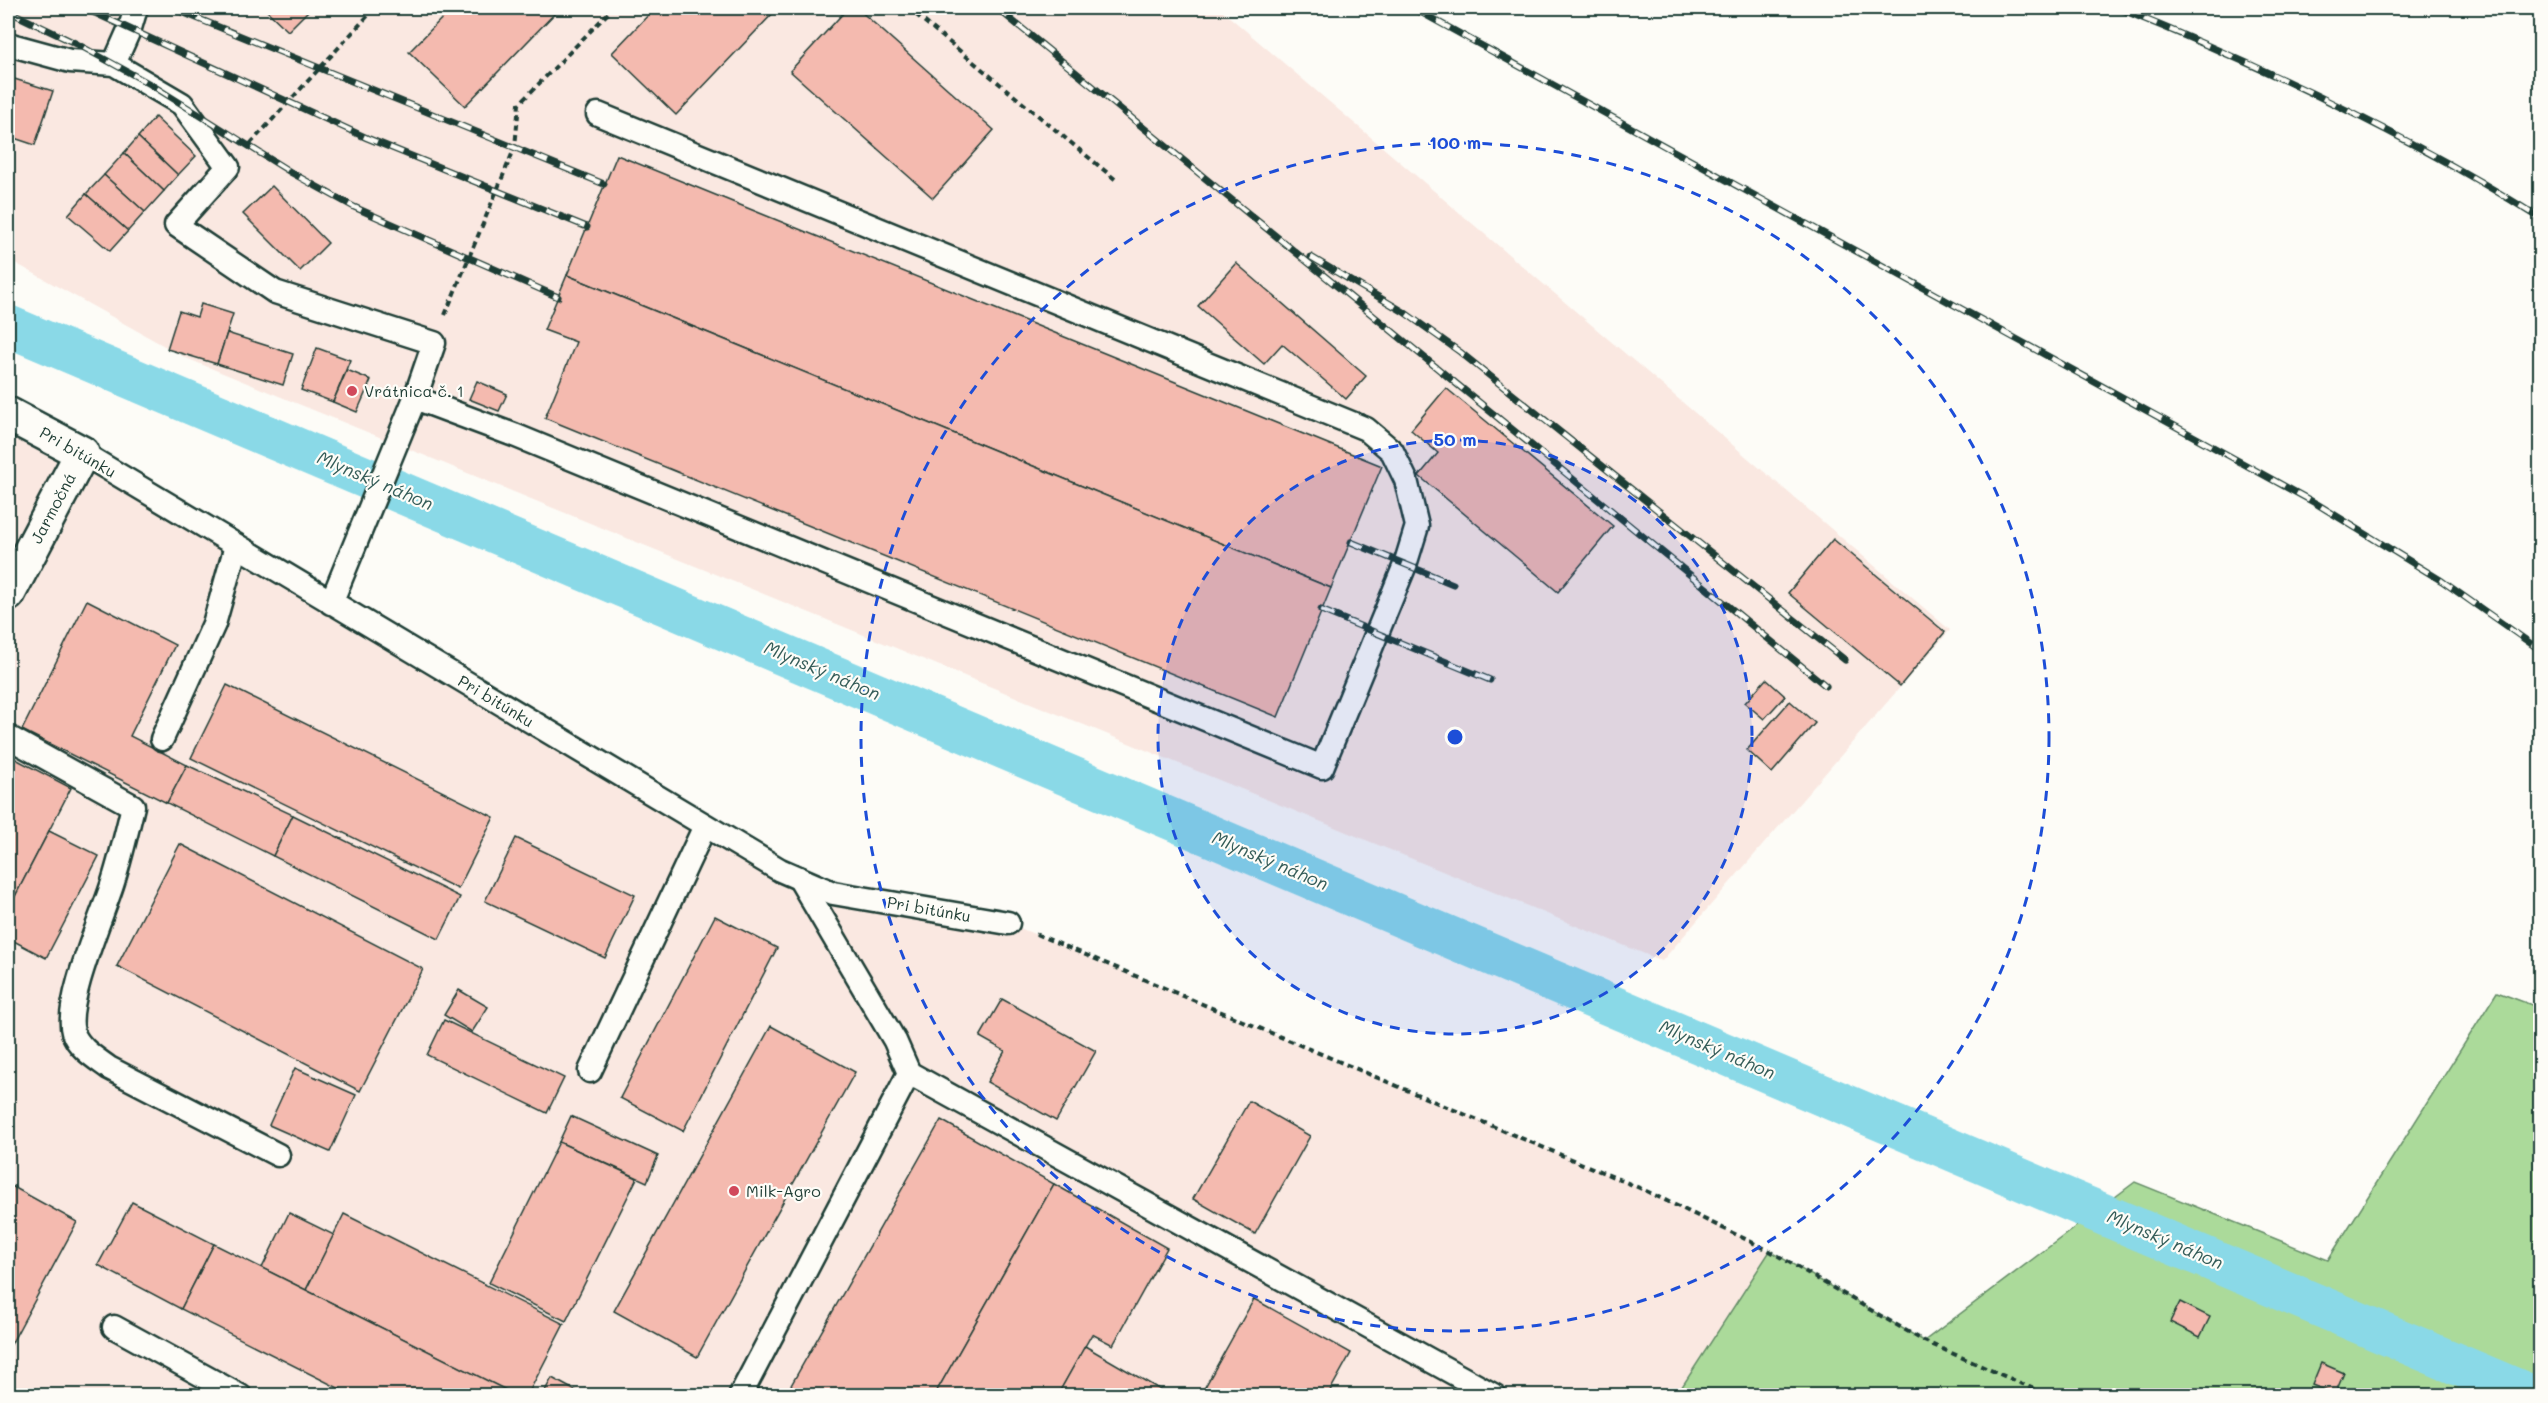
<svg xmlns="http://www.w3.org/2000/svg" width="2548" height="1403" font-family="Mali,sans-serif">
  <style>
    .built { fill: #fae8e1 }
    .green { fill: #abda9a; stroke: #658c67; stroke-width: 1.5 }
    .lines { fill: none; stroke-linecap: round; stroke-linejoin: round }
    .canal { stroke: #8ad9e7; stroke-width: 42 }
    .building { fill: #f4baaf; stroke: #1f3d34; stroke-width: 1.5 }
    .service-casing { stroke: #1f3d34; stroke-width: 27 }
    .minor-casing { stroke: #1f3d34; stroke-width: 38 }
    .path { stroke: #1f3d34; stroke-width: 4; stroke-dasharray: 6 4.5; stroke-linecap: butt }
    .service { stroke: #fdfcf7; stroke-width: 22 }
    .minor { stroke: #fdfcf7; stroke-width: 33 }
    .rail-casing { stroke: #1f3d34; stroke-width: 7 }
    .rail { stroke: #fdfcf7; stroke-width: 4.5; stroke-dasharray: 14; stroke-linecap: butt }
    .ring { fill: none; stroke: #1d4ed8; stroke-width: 3; stroke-dasharray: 10 8 }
    .poi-dot { fill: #d1495b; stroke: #fdfcf7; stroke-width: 2 }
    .labels { text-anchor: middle; stroke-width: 4.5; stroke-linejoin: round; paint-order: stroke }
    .poi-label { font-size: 16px; fill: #1f3d34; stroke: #fdfcf7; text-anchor: start }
    .street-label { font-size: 16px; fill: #1f3d34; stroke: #fdfcf7 }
    .water-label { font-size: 18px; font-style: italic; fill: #345c58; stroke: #fdfcf7 }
    .centre { fill: #1d4ed8; stroke: #fdfcf7; stroke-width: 3 }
    .ring-label { font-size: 18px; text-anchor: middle; font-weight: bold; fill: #1d4ed8; stroke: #fdfcf7; stroke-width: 4.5; stroke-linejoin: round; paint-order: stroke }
  </style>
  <rect width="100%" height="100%" fill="#fdfcf7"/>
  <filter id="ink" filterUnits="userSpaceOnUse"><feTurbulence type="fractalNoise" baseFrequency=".0167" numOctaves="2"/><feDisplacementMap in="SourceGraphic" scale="12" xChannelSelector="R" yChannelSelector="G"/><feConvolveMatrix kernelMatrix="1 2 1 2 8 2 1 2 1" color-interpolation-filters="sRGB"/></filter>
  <g filter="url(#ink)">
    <g class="built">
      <path d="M8,8h1211l731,622 -288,331 -1476,-603 -178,-99z"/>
      <path d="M8,420l772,450 228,53 634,266 128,62 -94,144h-1668z"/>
    </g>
    <path class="green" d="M2497,992l43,16v387l-864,1 94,-145 154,90 211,-159 193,78z"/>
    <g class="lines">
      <path class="canal" d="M8,326l2524,1070"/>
    </g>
    <g class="building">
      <path d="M264,8h47l-23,23z"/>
      <path d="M452,8h108l-95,98 -56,-54z"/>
      <path d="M655,8h123l-102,107 -64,-62z"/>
      <path d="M848,8h9l137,122 -61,68 -143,-127z"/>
      <path d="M8,77l45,14 -18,54 -27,-9z"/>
      <path d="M155,117l41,39 -18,19 -40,-38z"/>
      <path d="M138,137l40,38 -14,16 -40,-38z"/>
      <path d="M124,153l40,38 -19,21 -41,-37z"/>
      <path d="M617,155l765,311 -51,122 -764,-313z"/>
      <path d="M104,175l41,37 -17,19 -42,-37z"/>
      <path d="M272,186l56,57 -28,28 -57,-57z"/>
      <path d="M86,194l42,37 -18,20 -42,-36z"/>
      <path d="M1236,263l130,113 -20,23 -64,-55 -18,20 -66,-58z"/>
      <path d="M567,275l764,313 -53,129 -733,-299 31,-76 -32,-12z"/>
      <path d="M201,304l32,10 -16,50 -50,-15 12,-38 18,6z"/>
      <path d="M227,333l66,21 -10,31 -66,-21z"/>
      <path d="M317,348l33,12 -17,42 -32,-12z"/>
      <path d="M347,370l24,10 -14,32 -24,-10z"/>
      <path d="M477,381l30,13 -8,17 -30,-12z"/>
      <path d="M1446,388l167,138 -55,66 -139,-116 19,-23 -27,-23z"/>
      <path d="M1833,539l112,93 -45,54 -112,-93z"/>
      <path d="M87,600l88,45 -45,91 57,29 -20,38 -145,-73z"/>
      <path d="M1766,679l19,17 -21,23 -19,-16z"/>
      <path d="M227,685l267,132 -36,72 -267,-131z"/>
      <path d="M1790,701l25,22 -43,50 -25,-23z"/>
      <path d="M8,755l63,33 -63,122z"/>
      <path d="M187,765l106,50 -20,41 -106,-53z"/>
      <path d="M293,815l167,82 -21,42 -166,-83z"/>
      <path d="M49,831l50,25 -53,102 -38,-20v-28z"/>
      <path d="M516,838l119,57 -30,63 -120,-57z"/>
      <path d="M180,844l243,125 -63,122 -243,-125z"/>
      <path d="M715,916l62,32 -94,183 -63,-33z"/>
      <path d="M459,990l29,17 -16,25 -28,-17z"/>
      <path d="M1002,999l94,52 -40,70 -69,-39 18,-31 -25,-14z"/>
      <path d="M444,1020l120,58 -17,35 -120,-58z"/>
      <path d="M771,1026l84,46 -158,285 -83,-46z"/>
      <path d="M295,1068l61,27 -26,57 -61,-27z"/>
      <path d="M1249,1101l61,35 -55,98 -62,-35z"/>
      <path d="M571,1116l87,40 -11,26 -88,-40z"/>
      <path d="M941,1120l113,64 -120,212h-149z"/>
      <path d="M559,1142l78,36 -71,143 -77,-38z"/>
      <path d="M8,1184l69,38 -69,128z"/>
      <path d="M1054,1184l113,64 -54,97 -21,-11 -35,62h-123z"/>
      <path d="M132,1202l82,42 -33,65 -83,-44z"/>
      <path d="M289,1213l45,22 -28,55 -44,-22z"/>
      <path d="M344,1214l220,110 -37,72h-10l-211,-106z"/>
      <path d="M214,1244l298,149 -1,3h-157l-173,-87z"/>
      <path d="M1254,1299l97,54 -24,43h-127z"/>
      <path d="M2180,1302l30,15 -10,20 -30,-15z"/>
      <path d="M1085,1346l86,50h-114z"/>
      <path d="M2321,1363l23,10 -9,21 -23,-9z"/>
      <path d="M552,1378l33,18h-43z"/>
    </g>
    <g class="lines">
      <defs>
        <g id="service">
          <path d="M8,44l62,17 44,3 68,40 46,63 -52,58 99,67 159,51 -19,55"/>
          <path d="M114,64l16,-36 6,-20"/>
          <path d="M82,453l698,417 53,23 175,30"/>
          <path d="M331,603l84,-205 99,37 808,332 83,-202 12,-39 -11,-46 -14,-29 -26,-22 -768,-315"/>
          <path d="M8,737l125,69c-6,25 -12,51 -20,76 -10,33 -49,120 -40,150 5,16 24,27 36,36l169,87"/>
          <path d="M162,739l52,-115 22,-78"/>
          <path d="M799,878l96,163 14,32 586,323"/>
          <path d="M590,1071l115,-245"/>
          <path d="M114,1327l126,69"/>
          <path d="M740,1396l169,-323"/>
        </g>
        <path id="minor" d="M8,414l74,39 -74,141"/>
      </defs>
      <use href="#service" class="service-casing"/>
      <use href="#minor" class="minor-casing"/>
      <g class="path">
        <path d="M908,8l208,172"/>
        <path d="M250,144l125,-136"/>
        <path d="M445,315l70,-168 4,-43 94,-96"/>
        <path d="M1036,934l606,255 128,62 154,90 126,55"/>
      </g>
      <use href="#service" class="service"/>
      <use href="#minor" class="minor"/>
      <defs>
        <g id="rail">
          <path d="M84,8l283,130 220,89"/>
          <path d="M172,8l432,176"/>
          <path d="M997,8l829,678"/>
          <path d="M1413,8l904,496 125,77 98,69"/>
          <path d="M2118,8c146,59 289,126 422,210"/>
          <path d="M8,11l69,33 73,40 142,89 62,34 204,90"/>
          <path d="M1311,257l93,55 56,40 385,308"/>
          <path d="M1351,542l102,42"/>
          <path d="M1321,610l169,70"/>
        </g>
      </defs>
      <use href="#rail" class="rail-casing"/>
      <use href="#rail" class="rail"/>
    </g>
  </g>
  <circle cx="1455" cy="737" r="297" fill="#1d4ed8" fill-opacity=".12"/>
  <g class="ring">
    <circle cx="1455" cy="737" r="297"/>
    <circle cx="1455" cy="737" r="594"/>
  </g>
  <g class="poi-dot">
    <circle cx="352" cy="391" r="6"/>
    <circle cx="734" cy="1191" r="6"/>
  </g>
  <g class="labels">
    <g class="poi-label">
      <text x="364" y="397">Vrátnica č. 1</text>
      <text x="746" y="1197">Milk-Agro</text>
    </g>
    <g class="street-label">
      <text transform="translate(78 452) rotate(30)" y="6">Pri bitúnku</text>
      <text transform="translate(53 508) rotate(-62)" y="6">Jarmočná</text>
      <text transform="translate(496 701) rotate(31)" y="6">Pri bitúnku</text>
      <text transform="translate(929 909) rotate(10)" y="6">Pri bitúnku</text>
    </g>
    <g class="water-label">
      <text transform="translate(375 481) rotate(23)" y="6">Mlynský náhon</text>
      <text transform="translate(822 671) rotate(23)" y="6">Mlynský náhon</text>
      <text transform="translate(1270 861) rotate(23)" y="6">Mlynský náhon</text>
      <text transform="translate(1717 1050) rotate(23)" y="6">Mlynský náhon</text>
      <text transform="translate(2165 1240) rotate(23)" y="6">Mlynský náhon</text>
    </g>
  </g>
  <circle cx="1455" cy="737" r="9" class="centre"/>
  <g class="ring-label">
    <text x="1455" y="149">100 m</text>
    <text x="1455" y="446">50 m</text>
  </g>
  <rect width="2548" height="1403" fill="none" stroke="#fdfcf7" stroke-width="30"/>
  <rect x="15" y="15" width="2518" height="1373" fill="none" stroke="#1f3d34" stroke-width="2" filter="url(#ink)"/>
</svg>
